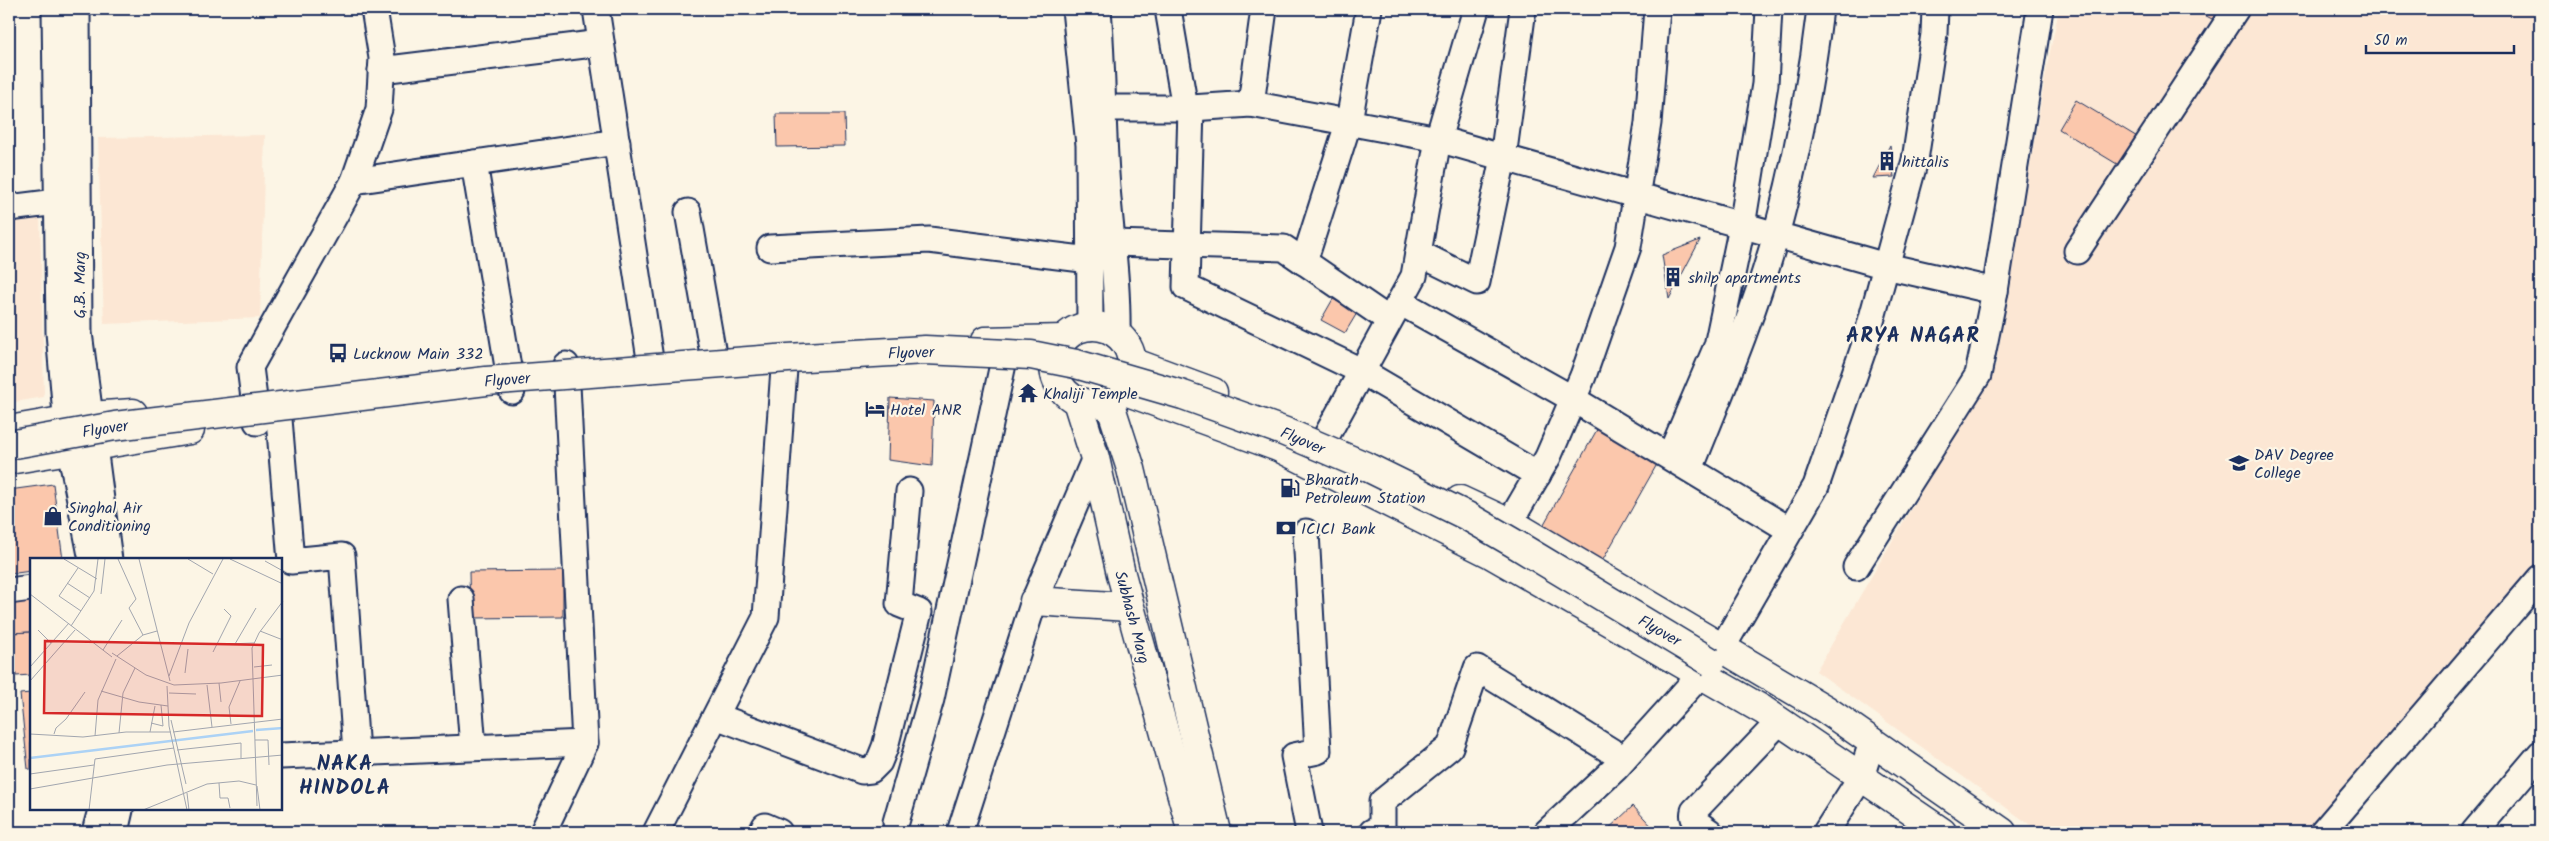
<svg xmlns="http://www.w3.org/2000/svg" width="2549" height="841" font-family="Kalam,sans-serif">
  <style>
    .built { fill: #fce7d4 }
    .building { fill: #fbc7ac; stroke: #1b2f5e }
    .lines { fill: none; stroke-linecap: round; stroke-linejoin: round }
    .minor-casing { stroke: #1b2f5e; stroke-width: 29 }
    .major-casing { stroke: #1b2f5e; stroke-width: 31 }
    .minor { stroke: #fcf5e5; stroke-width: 25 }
    .major { stroke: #fcf5e5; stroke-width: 28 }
    .major-bridge-casing { stroke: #1b2f5e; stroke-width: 31; stroke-linecap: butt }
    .major-bridge { stroke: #fcf5e5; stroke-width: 28 }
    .labels { text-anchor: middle; stroke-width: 4.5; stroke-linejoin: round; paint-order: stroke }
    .poi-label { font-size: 16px; fill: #1b2f5e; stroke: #fcf5e5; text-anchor: start }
    .street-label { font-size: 16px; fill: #1b2f5e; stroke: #fcf5e5 }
    .district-label { font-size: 21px; font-weight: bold; letter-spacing: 1px; fill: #1b2f5e; stroke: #fcf5e5 }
    .inset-river { fill: none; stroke: #acd2f5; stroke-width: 2.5 }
    .inset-road { fill: none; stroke: #a2a6af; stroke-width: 1 }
    .view { fill: #d62828; fill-opacity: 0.15; stroke: #d62828; stroke-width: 2.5 }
    .inset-edge { fill: none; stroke: #1b2f5e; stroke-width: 2.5 }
  </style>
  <rect width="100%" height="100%" fill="#fcf5e5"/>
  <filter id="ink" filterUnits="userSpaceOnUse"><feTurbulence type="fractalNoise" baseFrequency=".02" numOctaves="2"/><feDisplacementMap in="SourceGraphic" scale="10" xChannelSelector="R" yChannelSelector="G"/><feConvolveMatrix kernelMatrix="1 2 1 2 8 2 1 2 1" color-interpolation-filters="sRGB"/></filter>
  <g filter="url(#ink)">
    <g class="built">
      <path d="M2059,9h481v553l-230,270h-270l-224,-161 180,-307 52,-303z"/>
      <path d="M265,135l-5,183 -156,6 -6,-186z"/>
      <path d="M40,213l4,184 -35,6v-185z"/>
    </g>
    <g class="building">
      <path d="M2193,9h25l-6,10z"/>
      <path d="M2076,100l63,38 -17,29 -63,-38z"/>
      <path d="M776,114h68l1,32 -68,1z"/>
      <path d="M1890,145l4,32 -21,1z"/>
      <path d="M1700,240l-31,59 -7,-44z"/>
      <path d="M1333,299l24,14 -12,20 -24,-13z"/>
      <path d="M890,398l44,3 -2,65 -44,-6z"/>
      <path d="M1599,426l61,33 -60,106 -60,-34z"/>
      <path d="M53,484l10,76h-32v11l-22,3v-84z"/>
      <path d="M563,571v46l-93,1 -1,-46z"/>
      <path d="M31,596v36l-20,1v-35z"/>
      <path d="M31,632v43l-15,1 -5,-43z"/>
      <path d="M31,693v76h-3l-8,-75z"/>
      <path d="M1633,806l23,25 -1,1h-50z"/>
    </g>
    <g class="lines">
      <defs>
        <g id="minor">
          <path d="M55,9l4,323 9,107 24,121"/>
          <path d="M77,9l2,324 30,227"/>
          <path d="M596,9l54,350"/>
          <path d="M1075,9l14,136 1,182"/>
          <path d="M1098,9c5,59 4,119 9,178 4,50 11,97 10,148"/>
          <path d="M1168,9l17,99"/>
          <path d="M381,70l220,-27"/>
          <path d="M1251,104l13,-95"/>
          <path d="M1104,108h87l60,-4 187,35 448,127 109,25"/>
          <path d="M1191,108l-5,179 175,84 177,104"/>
          <path d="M474,163l38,228"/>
          <path d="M354,181l263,-39"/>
          <path d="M9,208l64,-8"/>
          <path d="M688,212l25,142"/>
          <path d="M1113,243l171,5 105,72"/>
          <path d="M770,248l159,-8 161,20"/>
          <path d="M2077,251l159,-242"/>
          <path d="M1418,253l59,29 26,-124 20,-149"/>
          <path d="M1304,262l45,-141 20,-112"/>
          <path d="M1400,302l173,97 217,131"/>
          <path d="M279,419l12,142 51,-5 14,196"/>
          <path d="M257,422l-7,-55 104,-186 25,-72 3,-51 -8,-49"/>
          <path d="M1670,456l47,-110 25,-120 23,-142 4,-75"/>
          <path d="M1311,464l103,-188 24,-137 38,-130"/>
          <path d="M1690,469c31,-77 64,-154 86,-234 20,-75 35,-150 44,-226"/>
          <path d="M1306,532l12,219 -24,5 15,76"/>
          <path d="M1499,541l49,-84 35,-81 45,-129 20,-124 9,-114"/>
          <path d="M1856,567l122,-192 17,-84 45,-282"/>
          <path d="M9,591l22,-3"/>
          <path d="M461,599l12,148"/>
          <path d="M1722,648l94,-162 48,-139 51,-187 19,-126 1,-25"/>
          <path d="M716,716l146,55 9,-1 8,-8 6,-15 34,-135 -20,-8 10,-113"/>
          <path d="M281,756l304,-13"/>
          <path d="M896,822l35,-123 72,-335"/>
          <path d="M95,832l6,-22"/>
          <path d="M115,832l5,-22"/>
          <path d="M543,832l42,-89 -19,-378"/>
          <path d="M656,832l110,-215 18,-248"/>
          <path d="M762,832l3,-6 14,6"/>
          <path d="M960,832l74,-231 61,-143"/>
          <path d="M1372,832l10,-5v-25l68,-55 27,-79 147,91"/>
          <path d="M1547,832l69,-64 85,-94"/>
          <path d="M1710,832c-8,-6 -19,-10 -16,-21l86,-90"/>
          <path d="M1826,832l35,-55 11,-35"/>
          <path d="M2323,832l217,-254"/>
          <path d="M2474,832l66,-78"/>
        </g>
        <g id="major">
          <circle cx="1093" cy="365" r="39"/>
          <path d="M985,341l79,-2"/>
          <path d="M1132,362l81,30"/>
          <path d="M1128,392l150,55 213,107 272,156 179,122"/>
          <path d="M1077,401l18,57 26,116 71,258"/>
          <path d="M1109,401l22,68 86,363"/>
          <path d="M9,430l81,-14 43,-3"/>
          <path d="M9,460l181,-30"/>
          <path d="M1460,500l58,27 307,182 177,123"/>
          <path d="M1034,601l95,6"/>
        </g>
      </defs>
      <use href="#minor" class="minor-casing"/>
      <use href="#major" class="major-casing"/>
      <use href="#minor" class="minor"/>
      <use href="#major" class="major"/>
      <defs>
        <path id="major-bridge" d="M9,445l106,-19 371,-45 302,-23 137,-8 106,5 45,9 107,31 100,36 82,35 102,50 45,26 199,120"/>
      </defs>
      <use href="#major-bridge" class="major-bridge-casing"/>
      <use href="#major-bridge" class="major-bridge"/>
    </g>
  </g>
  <defs>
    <symbol id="building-bare" viewBox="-9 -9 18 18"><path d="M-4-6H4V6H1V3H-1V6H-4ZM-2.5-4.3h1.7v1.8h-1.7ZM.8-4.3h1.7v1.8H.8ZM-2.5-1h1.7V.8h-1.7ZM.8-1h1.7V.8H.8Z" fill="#1b2f5e" stroke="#fcf5e5" stroke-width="2.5" paint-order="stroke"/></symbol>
    <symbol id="bus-bare" viewBox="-9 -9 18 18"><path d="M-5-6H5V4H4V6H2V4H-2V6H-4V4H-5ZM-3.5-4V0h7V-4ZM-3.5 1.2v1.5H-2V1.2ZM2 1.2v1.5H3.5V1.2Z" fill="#1b2f5e" stroke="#fcf5e5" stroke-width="2.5" paint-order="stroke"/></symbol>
    <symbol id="temple-bare" viewBox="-9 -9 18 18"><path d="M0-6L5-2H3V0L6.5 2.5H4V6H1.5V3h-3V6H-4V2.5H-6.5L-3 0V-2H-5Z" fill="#1b2f5e" stroke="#fcf5e5" stroke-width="2.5" paint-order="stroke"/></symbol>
    <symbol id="hotel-bare" viewBox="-9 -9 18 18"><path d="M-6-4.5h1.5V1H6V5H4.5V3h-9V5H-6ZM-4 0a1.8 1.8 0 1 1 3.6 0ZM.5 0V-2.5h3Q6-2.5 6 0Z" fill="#1b2f5e" stroke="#fcf5e5" stroke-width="2.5" paint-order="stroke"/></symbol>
    <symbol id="university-bare" viewBox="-9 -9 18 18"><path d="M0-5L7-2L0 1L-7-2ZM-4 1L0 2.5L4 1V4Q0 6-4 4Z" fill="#1b2f5e" stroke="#fcf5e5" stroke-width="2.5" paint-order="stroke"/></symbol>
    <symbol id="fuel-bare" viewBox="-9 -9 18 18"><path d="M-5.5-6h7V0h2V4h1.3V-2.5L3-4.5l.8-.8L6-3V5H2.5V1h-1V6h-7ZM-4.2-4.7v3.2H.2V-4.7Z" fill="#1b2f5e" stroke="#fcf5e5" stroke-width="2.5" paint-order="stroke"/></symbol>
    <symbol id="shop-bare" viewBox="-9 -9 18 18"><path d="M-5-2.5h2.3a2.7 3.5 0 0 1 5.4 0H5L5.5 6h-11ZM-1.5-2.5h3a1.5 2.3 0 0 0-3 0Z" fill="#1b2f5e" stroke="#fcf5e5" stroke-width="2.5" paint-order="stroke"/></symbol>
    <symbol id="bank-bare" viewBox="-9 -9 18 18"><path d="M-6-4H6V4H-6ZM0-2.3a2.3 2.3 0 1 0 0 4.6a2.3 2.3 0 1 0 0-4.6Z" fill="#1b2f5e" stroke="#fcf5e5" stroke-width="2.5" paint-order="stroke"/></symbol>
  </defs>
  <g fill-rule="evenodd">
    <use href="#building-bare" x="1873" y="147" width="28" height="28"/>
    <use href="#building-bare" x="1659" y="263" width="28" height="28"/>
    <use href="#bus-bare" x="324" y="339" width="28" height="28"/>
    <use href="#temple-bare" x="1014" y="379" width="28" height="28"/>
    <use href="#hotel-bare" x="861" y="395" width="28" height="28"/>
    <use href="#university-bare" x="2225" y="449" width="28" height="28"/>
    <use href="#fuel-bare" x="1276" y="474" width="28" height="28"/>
    <use href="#shop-bare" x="39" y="502" width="28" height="28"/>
    <use href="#bank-bare" x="1272" y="514" width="28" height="28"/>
  </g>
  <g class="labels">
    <g class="poi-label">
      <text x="1902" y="167">hittalis</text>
      <text x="1688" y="283">shilp apartments</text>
      <text x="353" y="359">Lucknow Main 332</text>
      <text x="1043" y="399">Khaliji Temple</text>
      <text x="890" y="415">Hotel ANR</text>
      <text x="2254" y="460">DAV Degree<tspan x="2254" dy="18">College</tspan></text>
      <text x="1305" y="485">Bharath<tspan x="1305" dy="18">Petroleum Station</tspan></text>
      <text x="68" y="513">Singhal Air<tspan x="68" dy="18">Conditioning</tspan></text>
      <text x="1301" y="534">ICICI Bank</text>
    </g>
    <g class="street-label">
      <text transform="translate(79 285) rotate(-90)" y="6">G.B. Marg</text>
      <text transform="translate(911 352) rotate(-2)" y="6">Flyover</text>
      <text transform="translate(507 379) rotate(-5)" y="6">Flyover</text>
      <text transform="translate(105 428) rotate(-9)" y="6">Flyover</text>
      <text transform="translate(1303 440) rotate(23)" y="6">Flyover</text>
      <text transform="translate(1133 617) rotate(75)" y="6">Subhash Marg</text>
      <text transform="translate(1660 630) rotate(30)" y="6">Flyover</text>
    </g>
    <g class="district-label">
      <text x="1913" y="342">ARYA NAGAR</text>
      <text x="345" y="770">NAKA<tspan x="345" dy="24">HINDOLA</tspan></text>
    </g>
  </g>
  <g transform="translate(30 558)">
    <rect width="252" height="252" fill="#fcf5e5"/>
    <path class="inset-river" d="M226,172l27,-2M0,200l223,-27"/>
    <path class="inset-road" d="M34,1l33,20M88,1l18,40 -7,9 14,27M109,1l31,122M158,1l25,15M200,1l53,25M235,3l18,10M48,10l-19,28 22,15M37,25l23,15M0,36l82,63M71,36l4,-35M41,68l23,-35 4,-32M8,72l13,13M230,73l23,9M197,86l27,-1M205,86l21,-36M73,92l19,-30M183,94l18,-36 -7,-7M82,95l34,22 28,10 47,-2 62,-8M87,98l26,-21 14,-4M0,109l39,-44M224,109l18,-2M155,115l3,-24M139,118l20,-53 34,-64M0,123l45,-51M189,125l2,19M177,127l5,42M137,128l2,40 18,84M71,133l38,11 29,4M139,135l27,1M141,162l15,64M121,165l12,3 -2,-21M201,166l-2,-17 11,-26M120,174l5,-26M143,174l110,-13M89,175l4,-40 12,-25M0,176l53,3 43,-5h45M24,176l2,-6 10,-9 19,-27M65,178l3,-36 18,-41M225,182h13l1,25M147,192l64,-7v15M0,216l64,-9M189,225l1,15h8l2,10M227,228l3,24M0,231l137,-24 116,-10M157,235l2,17M227,248l-5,-158 7,-15 24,-32M59,252l6,-51 79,-11M113,252l64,-26 32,-3 17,4"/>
    <path class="view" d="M15,83l218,4 -1,71 -218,-3z"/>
    <rect width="252" height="252" class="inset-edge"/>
  </g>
  <rect width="2549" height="841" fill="none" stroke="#fcf5e5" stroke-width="30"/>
  <rect x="15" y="15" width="2519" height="811" fill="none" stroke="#1b2f5e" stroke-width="2" filter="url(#ink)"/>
  <path d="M2366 45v8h148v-8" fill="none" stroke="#1b2f5e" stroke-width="2.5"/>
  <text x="2374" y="45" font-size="15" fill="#1b2f5e" stroke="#fcf5e5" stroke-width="4" paint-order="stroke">50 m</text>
</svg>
